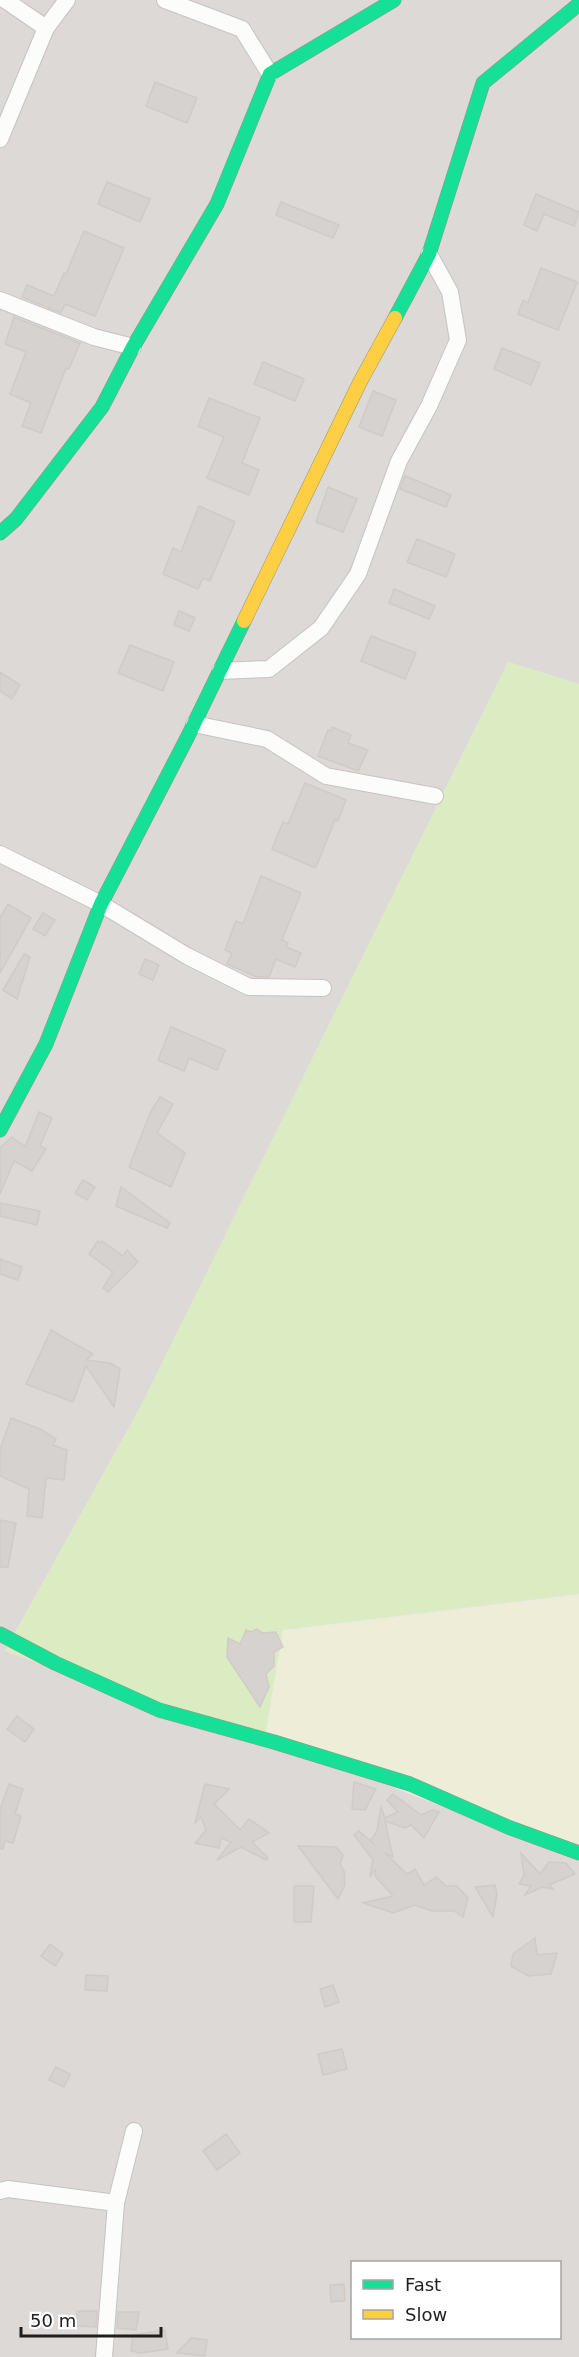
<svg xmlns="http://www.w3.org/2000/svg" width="579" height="2357" font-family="'DejaVu Sans',sans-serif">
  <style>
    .residential { fill: #dcd9d7; fill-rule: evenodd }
    .farmland { fill: #eeedd8 }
    .grass { fill: #dbecc2 }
    .building { fill: #d5d2cf; stroke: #d0cbc7; stroke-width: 1.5 }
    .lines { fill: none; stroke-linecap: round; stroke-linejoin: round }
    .street-casing { stroke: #c5c4c2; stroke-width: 18 }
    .fast-casing { stroke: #96967d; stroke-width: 15 }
    .slow-casing { stroke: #96967d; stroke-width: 15 }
    .street { stroke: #fcfcfb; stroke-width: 16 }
    .fast { stroke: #16e098; stroke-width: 14 }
    .slow { stroke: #ffcf43; stroke-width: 14 }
  </style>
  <rect width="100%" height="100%" fill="#edeae6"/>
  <path class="residential" d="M0,0h579v684l-71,-22 -368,746 -135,243 244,81 330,127v498h-579zM352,2262h208v76h-208z"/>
  <path class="farmland" d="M579,1596v262l-313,-123 17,-104z"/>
  <path class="grass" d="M508,662l71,22v910l-296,36 -18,106 -158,-48 -102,-37 135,-243z"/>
  <g class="building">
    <path d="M155,82l42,16 -10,25 -41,-17z"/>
    <path d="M107,182l43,17 -10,23 -42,-18z"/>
    <path d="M536,194l43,18 -5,14 -30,-12 -7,17 -13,-6z"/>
    <path d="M281,202l58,23 -6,13 -57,-23z"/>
    <path d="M84,231l40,17 -29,68 -30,-12 -4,9 -39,-16 5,-12 27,11 10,-23 2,1z"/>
    <path d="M541,268l36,14 -19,48 -40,-16 5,-14 5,3z"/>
    <path d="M14,317l66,26 -11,26 -3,-1 -25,65 -19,-7 9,-23 -21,-9 16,-42 -21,-8z"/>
    <path d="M502,348l38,15 -9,22 -37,-16z"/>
    <path d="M263,362l41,17 -9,22 -41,-17z"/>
    <path d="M373,391l23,9 -14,36 -23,-9z"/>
    <path d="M209,398l51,20 -18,45 17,7 -10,25 -42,-17 17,-41 -26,-11z"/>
    <path d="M405,476l46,19 -5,12 -46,-18z"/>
    <path d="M328,487l29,12 -14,33 -27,-10z"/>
    <path d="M199,506l36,16 -25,59 -7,-3 -5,11 -35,-15 10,-26 8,4z"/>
    <path d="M417,539l38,15 -9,23 -39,-15z"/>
    <path d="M394,589l41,17 -6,13 -40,-16z"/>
    <path d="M179,611l16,7 -6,13 -15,-6z"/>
    <path d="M371,636l45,17 -11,26 -44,-18z"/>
    <path d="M130,645l44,17 -11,29 -45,-18z"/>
    <path d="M0,672l20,13 -8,14 -12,-8z"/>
    <path d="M332,727l19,8 -3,8 20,7 -10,21 -40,-15 10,-26 3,1z"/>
    <path d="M305,783l41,17 -8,21 -3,-1 -19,47h-3l-41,-18 11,-27 5,2z"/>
    <path d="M261,876l40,17 -19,47 6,3 -2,4 15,6 -6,14 -19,-8 -7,18h-12l-30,-13 5,-11 -7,-3 11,-29 7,3z"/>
    <path d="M8,904l23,14 -31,55v-55z"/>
    <path d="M43,913l12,7 -10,16 -12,-7z"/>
    <path d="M24,954l6,3 -13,42 -14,-9z"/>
    <path d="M145,959l14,6 -6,15 -14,-6z"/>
    <path d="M171,1027l54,23 -8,20 -28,-12 -5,13 -26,-11z"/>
    <path d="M160,1097l13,7 -16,29 28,20 -14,34 -42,-20 22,-56z"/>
    <path d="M39,1112l13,6 -12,28 6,3 -14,22 -18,-10 -14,33v-46l12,-11 13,10z"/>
    <path d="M83,1180l12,7 -8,13 -12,-7z"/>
    <path d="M121,1187l49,36 -3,5 -51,-22z"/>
    <path d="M0,1203l40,8 -3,14 -37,-9z"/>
    <path d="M98,1241l3,2 1,-2 21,15 4,-6 11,12 -30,30 -5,-4 10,-16 -24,-18z"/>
    <path d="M0,1259l22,8 -4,13 -18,-6z"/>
    <path d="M51,1330l42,24 -7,6 24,3 10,6 -6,38 -28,-41 -13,36 -47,-18z"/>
    <path d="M11,1418l29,11 16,10 -3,6 14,5 -3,30 -18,-2 -4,40 -15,-2 2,-27 -29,-13v-26z"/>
    <path d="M0,1520l16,3 -8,44h-8z"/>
    <path d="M257,1629l5,4 14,-1 7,15 -9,5v14l-8,8 3,13 -9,20 -33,-50 1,-19 12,6 6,-14 5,2z"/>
    <path d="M17,1716l17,13 -9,13 -18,-13z"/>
    <path d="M354,1782l22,7 -11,21 -13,-1z"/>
    <path d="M9,1784l14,5 -8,25 6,2 -8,27 -8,-2 -2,8h-3v-39z"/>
    <path d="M205,1784l24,5 -15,15 26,26 9,-11 20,14 -17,9 16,16 -2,2 -25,-13 -24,13 14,-18 -10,-4 -2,10 -24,-5 11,-13 -5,-13 -6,6z"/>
    <path d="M393,1794l28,21 12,-5 6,2 -15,26 -13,-13 -6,3 -20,-7 8,36 -8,-4 22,21 8,-5 9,16 12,-8 10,9h11l11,12 -5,19 -9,-6h-22l-17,-6 -22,8 -30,-10 30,-7 -18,-20 1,-7 -6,8 3,-17 -19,-25 5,-4 16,14 -5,-4 7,-10 4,-24 4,11 13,-6 -11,-12z"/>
    <path d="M298,1846l38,1 7,8 -3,9 4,7 1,14 -7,14z"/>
    <path d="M521,1853l19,21 9,-12 17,1 9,11 -26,11 4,4 -11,-2 -17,8 6,-9 -12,-2 5,-9z"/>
    <path d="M495,1885l2,9 -4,23 -18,-30z"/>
    <path d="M294,1886h20l-3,36h-17z"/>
    <path d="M535,1938l2,17 20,-2 -6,21 -23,2 -17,-10 2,-12z"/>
    <path d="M50,1944l13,10 -8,12 -14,-10z"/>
    <path d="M86,1975l22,1 -1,15 -22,-1z"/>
    <path d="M333,1985l6,17 -14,5 -5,-18z"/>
    <path d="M342,2049l5,20 -24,6 -5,-21z"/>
    <path d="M56,2067l14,7 -6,13 -15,-7z"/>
    <path d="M226,2134l14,19 -23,17 -14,-19z"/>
    <path d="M344,2284l1,17 -14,1 -1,-17z"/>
    <path d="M77,2311h20l-1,16 -19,-1z"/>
    <path d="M118,2312h21l-3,18 -19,-2z"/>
    <path d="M165,2330l3,19 -28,4 -9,-2 2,-16z"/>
    <path d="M191,2338l16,2 -2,16 -28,-3z"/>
  </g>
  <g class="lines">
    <defs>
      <g id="street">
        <path d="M5,0l41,28 21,-28"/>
        <path d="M165,0l77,29 28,45"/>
        <path d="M0,139l46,-111"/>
        <path d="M0,300l94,37 39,10"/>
        <path d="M220,671l49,-2 52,-41 37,-54 41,-113 30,-55 29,-66 -8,-48 -21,-38"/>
        <path d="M194,724l73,15 59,37 109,20"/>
        <path d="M0,854l101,50 86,52 62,31 74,1"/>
        <path d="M0,2191l8,-2 108,14"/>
        <path d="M104,2357l12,-154 18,-72"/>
      </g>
      <g id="fast">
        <path d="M395,318l34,-64 54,-171 96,-79"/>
        <path d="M0,533l16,-14 86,-112 31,-60 84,-143 53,-130 124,-74"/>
        <path d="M0,1130l46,-86 55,-140 86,-166 57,-117"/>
        <path d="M0,1634l55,29 104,47 115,32 136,42 98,43 71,26"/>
      </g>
      <path id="slow" d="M244,621l116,-239 35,-64"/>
    </defs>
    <use href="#street" class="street-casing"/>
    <use href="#fast" class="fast-casing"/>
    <use href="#slow" class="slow-casing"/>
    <use href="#street" class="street"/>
    <use href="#fast" class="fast"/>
    <use href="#slow" class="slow"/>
  </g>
  <rect x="351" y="2261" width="210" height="78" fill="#ffffff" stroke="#a5a5a5" stroke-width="1.5"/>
  <rect x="363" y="2280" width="30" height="9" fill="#16e098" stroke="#a5a5a5" stroke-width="1.5"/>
  <text x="405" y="2291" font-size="18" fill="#1e1e1e">Fast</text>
  <rect x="363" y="2310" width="30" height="9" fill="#ffcf43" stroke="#a5a5a5" stroke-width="1.5"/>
  <text x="405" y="2321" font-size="18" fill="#1e1e1e">Slow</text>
  <path d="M21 2327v9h140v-9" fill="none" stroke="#1e1e1e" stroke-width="3"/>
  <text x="30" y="2327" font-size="18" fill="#1e1e1e" stroke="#ffffff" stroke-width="4.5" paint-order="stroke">50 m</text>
</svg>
